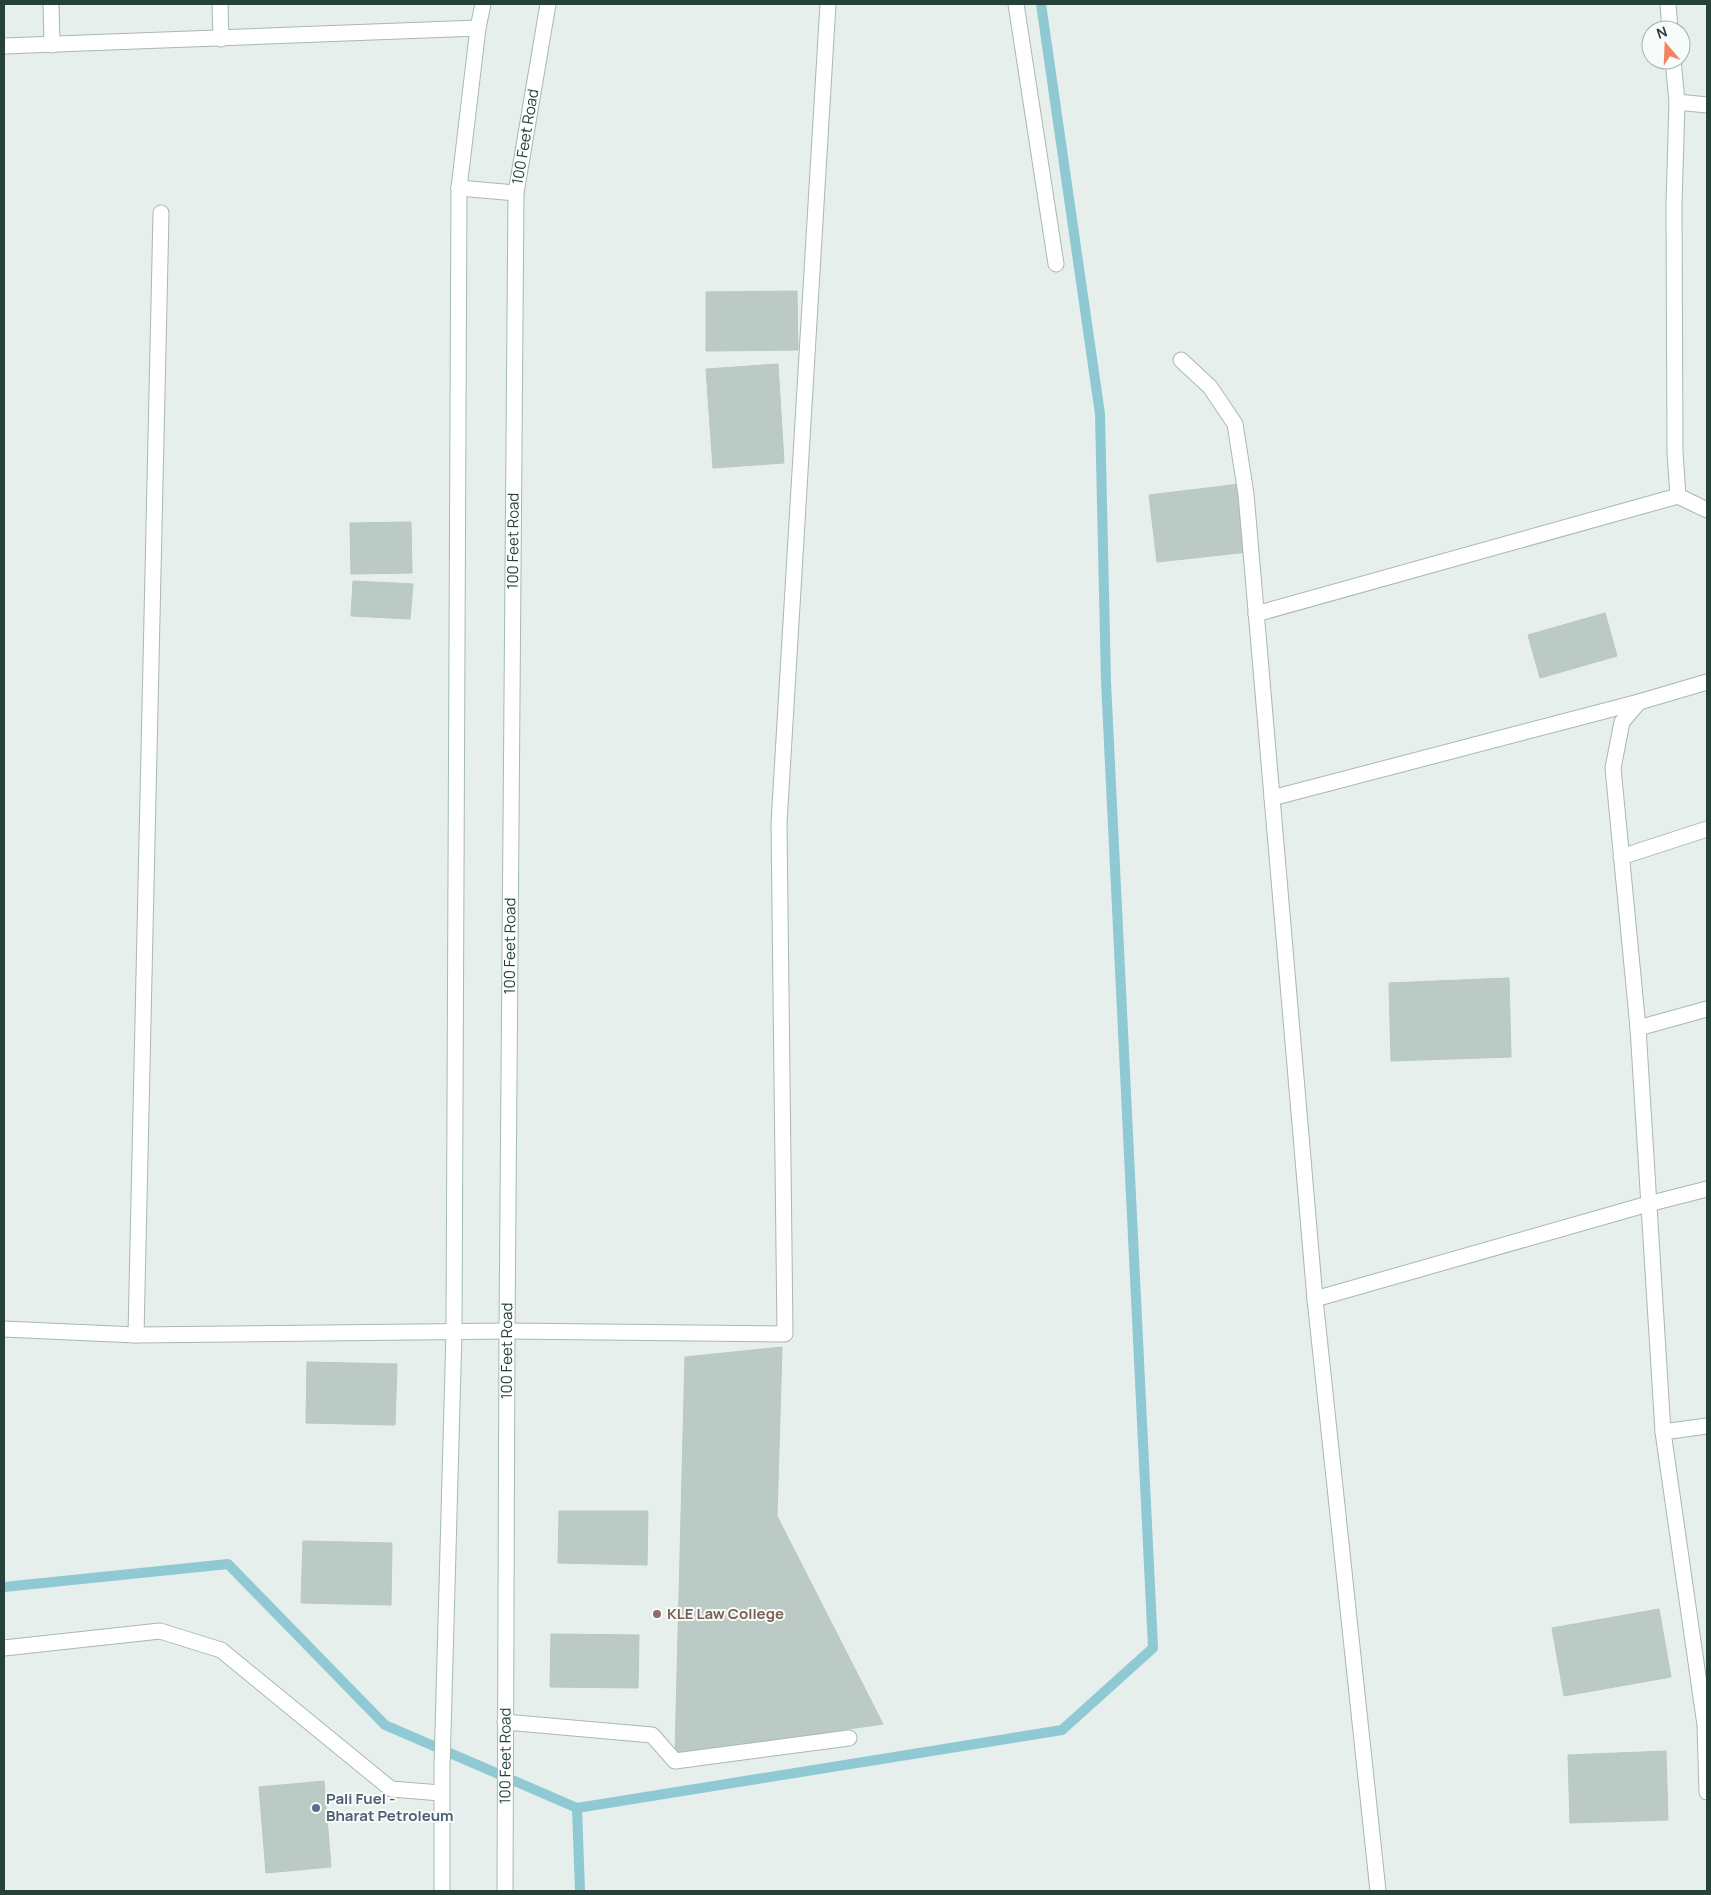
<svg xmlns="http://www.w3.org/2000/svg" width="1711" height="1895" font-family="Manrope,sans-serif">
  <style>
    .lines { fill: none; stroke-linecap: round; stroke-linejoin: round }
    .stream { stroke: #8ec9d4; stroke-width: 10 }
    .building { fill: #bbcac4; stroke: #b8c9c2 }
    .service-casing { stroke: #a8b8b2; stroke-width: 17 }
    .minor-casing { stroke: #a8b8b2; stroke-width: 17 }
    .secondary-casing { stroke: #a4bbb3; stroke-width: 17 }
    .service { stroke: #fff; stroke-width: 15 }
    .minor { stroke: #fff; stroke-width: 15 }
    .secondary { stroke: #fff; stroke-width: 15 }
    .education-dot { fill: #8d6e63; stroke: #f7fbf9; stroke-width: 2 }
    .service-dot { fill: #5c6f8a; stroke: #f7fbf9; stroke-width: 2 }
    .labels { text-anchor: middle; stroke-width: 4; stroke-linejoin: round; paint-order: stroke }
    .street-label { font-size: 15px; fill: #24423a; stroke: #f7fbf9 }
    .education-label { font-size: 15px; font-weight: bold; fill: #785e54; stroke: #f7fbf9; text-anchor: start }
    .service-label { font-size: 15px; font-weight: bold; fill: #4e5e75; stroke: #f7fbf9; text-anchor: start }
  </style>
  <rect width="100%" height="100%" fill="#e6efeb"/>
  <g class="lines">
    <g class="stream">
      <path d="M4,1587l224,-23 157,161 192,83"/>
      <path d="M580,1891l-3,-83 485,-78 91,-82 -47,-966 -6,-268 -59,-410"/>
    </g>
  </g>
  <g class="building">
    <path d="M797,291l1,59 -92,1v-59z"/>
    <path d="M778,364l6,99 -71,5 -7,-99z"/>
    <path d="M1240,484l8,68 -91,10 -8,-67z"/>
    <path d="M411,522l1,51 -61,1 -1,-51z"/>
    <path d="M353,581l60,3 -3,35 -59,-3z"/>
    <path d="M1605,613l12,43 -77,22 -12,-43z"/>
    <path d="M1509,978l2,79 -120,4 -2,-78z"/>
    <path d="M782,1347l-5,169 106,208 -208,30 10,-397z"/>
    <path d="M307,1362l90,2 -2,61 -89,-2z"/>
    <path d="M559,1511h89l-1,54 -89,-2z"/>
    <path d="M303,1541l89,2 -1,62 -90,-2z"/>
    <path d="M1659,1609l12,68 -107,19 -12,-68z"/>
    <path d="M551,1634l88,1 -1,53 -88,-1z"/>
    <path d="M1666,1751l2,69 -98,3 -2,-68z"/>
    <path d="M324,1781l7,86 -65,6 -7,-86z"/>
  </g>
  <g class="lines">
    <defs>
      <path id="service" d="M505,1722l147,13 23,26 174,-23"/>
      <g id="minor">
        <path d="M51,4l1,41"/>
        <path d="M220,4l1,35"/>
        <path d="M1016,4l40,260"/>
        <path d="M1668,4l2,26"/>
        <path d="M4,46l474,-18"/>
        <path d="M1673,60l4,42 -3,102 1,248 3,44 29,14"/>
        <path d="M1677,102l30,3"/>
        <path d="M1181,360l29,27 25,37 11,70 69,805 63,592"/>
        <path d="M1256,614l422,-118"/>
        <path d="M1707,682l-68,20 -17,20 -9,46 25,260 25,404 42,293 2,67"/>
        <path d="M1272,798l367,-96"/>
        <path d="M1621,857l86,-28"/>
        <path d="M1638,1028l69,-19"/>
        <path d="M1315,1299l333,-95 59,-15"/>
        <path d="M4,1329l132,6 371,-4 278,3 -6,-511 49,-819"/>
        <path d="M136,1335l25,-1122"/>
        <path d="M1663,1432l44,-6"/>
        <path d="M4,1648l156,-17 61,19 170,139 50,4"/>
      </g>
      <g id="secondary">
        <path d="M459,188l57,5"/>
        <path d="M442,1891v-123l12,-436 5,-1144 19,-160 5,-24"/>
        <path id="s1" d="M505,1891l2,-560 9,-1138 32,-189"/>
      </g>
    </defs>
    <use href="#service" class="service-casing"/>
    <use href="#minor" class="minor-casing"/>
    <use href="#secondary" class="secondary-casing"/>
    <use href="#service" class="service"/>
    <use href="#minor" class="minor"/>
    <use href="#secondary" class="secondary"/>
  </g>
  <circle class="education-dot" cx="657" cy="1614" r="5"/>
  <circle class="service-dot" cx="316" cy="1808" r="5"/>
  <g class="labels">
    <g class="street-label">
      <text dy="5" stroke="none"><textPath href="#s1" startOffset="1755">100 Feet Road</textPath></text>
      <text dy="5" stroke="none"><textPath href="#s1" startOffset="1350">100 Feet Road</textPath></text>
      <text dy="5" stroke="none"><textPath href="#s1" startOffset="945">100 Feet Road</textPath></text>
      <text dy="5" stroke="none"><textPath href="#s1" startOffset="540">100 Feet Road</textPath></text>
      <text dy="5" stroke="none"><textPath href="#s1" startOffset="135">100 Feet Road</textPath></text>
    </g>
    <g class="education-label">
      <text x="667" y="1619">KLE Law College</text>
    </g>
    <g class="service-label">
      <text x="326" y="1804">Pali Fuel -<tspan x="326" dy="17">Bharat Petroleum</tspan></text>
    </g>
  </g>
  <rect width="1711" height="1895" fill="none" stroke="#24423a" stroke-width="10"/>
  <g transform="translate(1666 45) rotate(341)"><circle r="24" fill="#f7fbf9" stroke="#a3b1ad"/>
  <path d="M0-4L9 19L0 12L-9 19Z" fill="#f4845f"/>
  <text y="-8" font-size="14" font-weight="bold" text-anchor="middle" fill="#24423a">N</text>
  </g>
</svg>
